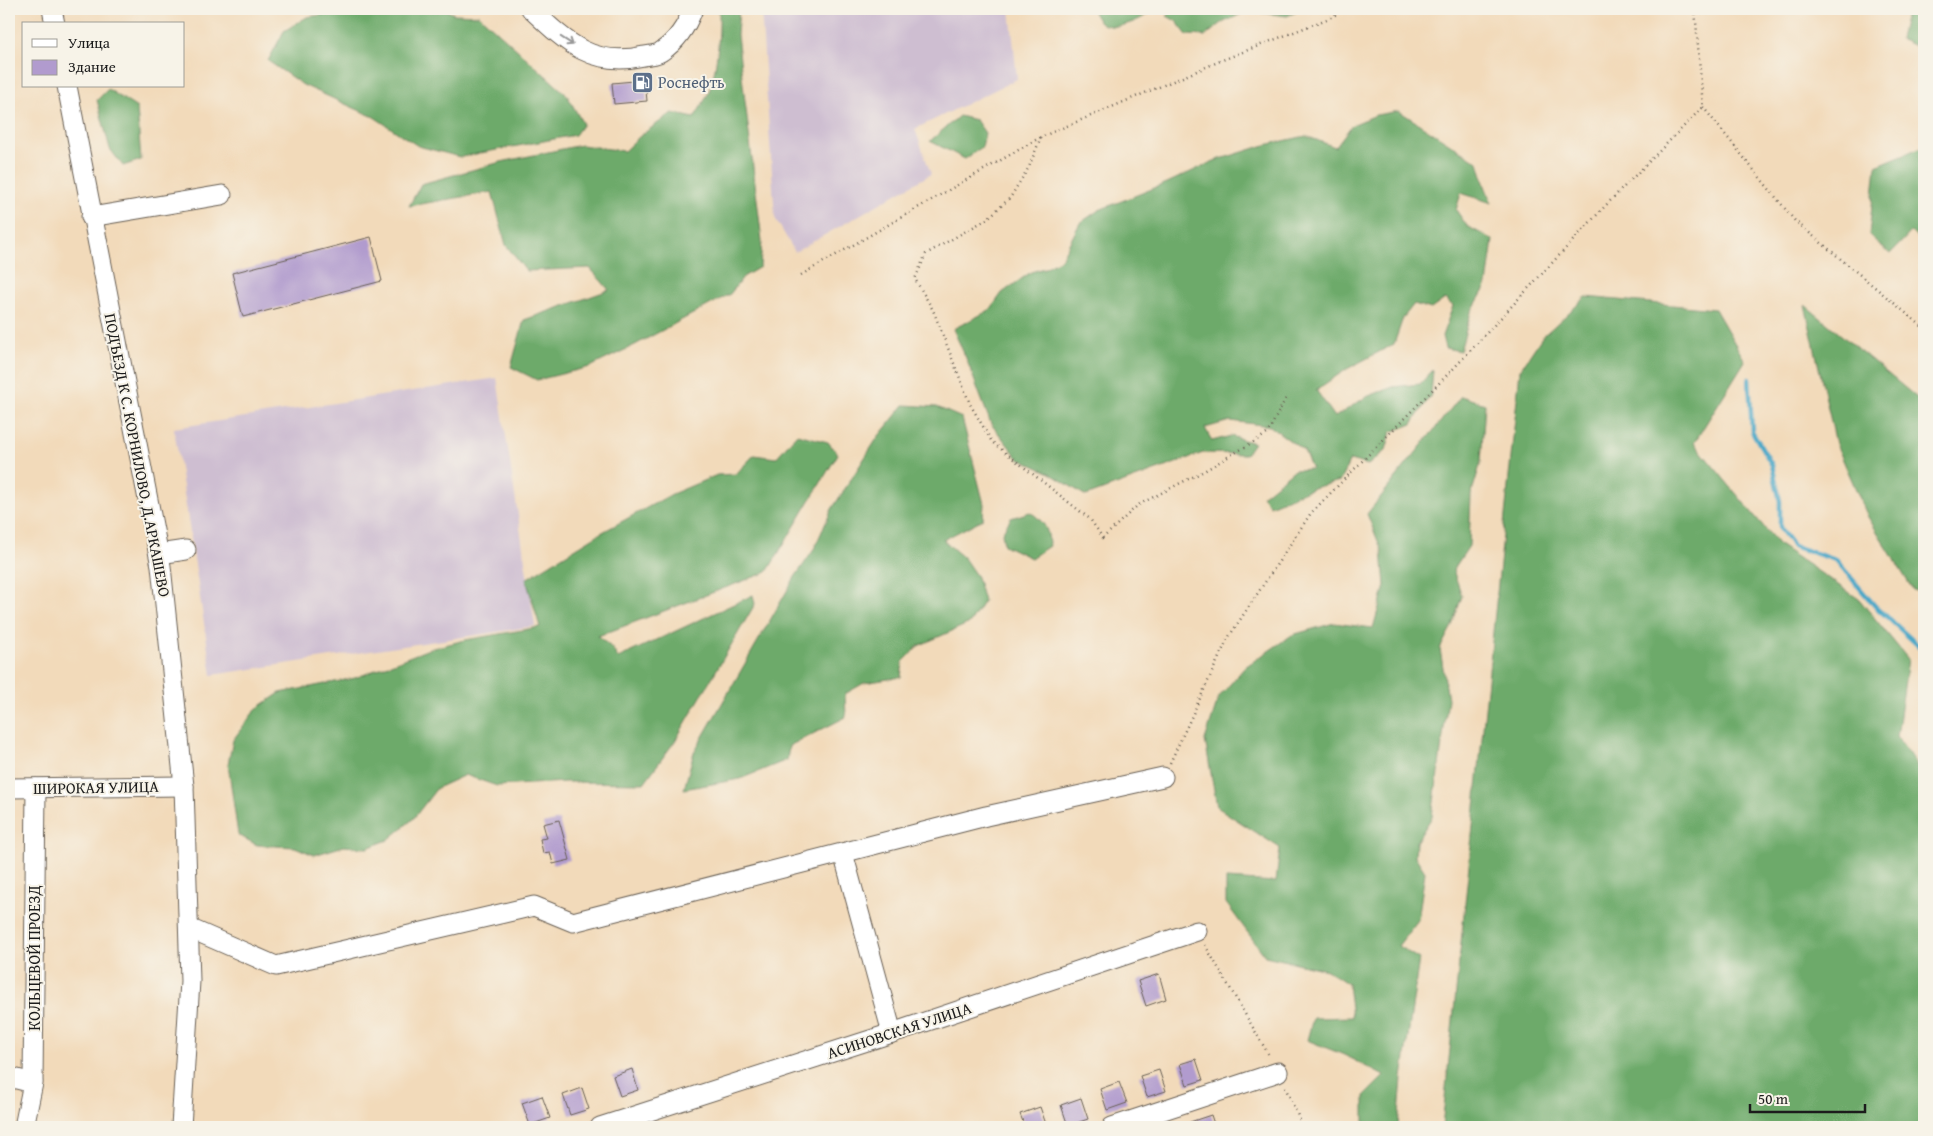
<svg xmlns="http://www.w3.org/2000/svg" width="1933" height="1136" font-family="'Gentium Book Plus',serif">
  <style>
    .industrial { fill: #cebed1 }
    .forest { fill: #6daa6b; stroke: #446344 }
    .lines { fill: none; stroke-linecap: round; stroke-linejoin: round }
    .stream { stroke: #49a7c7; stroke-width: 4.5 }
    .building { fill: #b19bce }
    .minor-casing { stroke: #675e53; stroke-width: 21 }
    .path { stroke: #675e53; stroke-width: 2.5; stroke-dasharray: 1 4; stroke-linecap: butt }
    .minor { stroke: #fff; stroke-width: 19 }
    .oneway { stroke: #999 }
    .labels { text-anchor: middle; stroke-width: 4; stroke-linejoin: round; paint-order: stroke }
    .service-label { font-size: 16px; fill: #4e5e75; stroke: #f7f3e8; text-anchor: start }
    .street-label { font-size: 16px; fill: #1c1c1c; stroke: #f7f3e8 }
  </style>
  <rect width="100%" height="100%" fill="#f7f3e8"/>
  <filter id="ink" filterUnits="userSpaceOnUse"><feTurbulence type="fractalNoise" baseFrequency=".02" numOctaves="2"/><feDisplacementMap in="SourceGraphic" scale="10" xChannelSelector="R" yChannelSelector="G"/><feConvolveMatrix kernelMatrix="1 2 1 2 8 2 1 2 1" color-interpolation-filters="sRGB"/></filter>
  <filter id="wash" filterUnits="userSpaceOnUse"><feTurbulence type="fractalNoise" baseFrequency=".0096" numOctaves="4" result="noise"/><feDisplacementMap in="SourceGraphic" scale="20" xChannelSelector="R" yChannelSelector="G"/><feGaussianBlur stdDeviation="1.12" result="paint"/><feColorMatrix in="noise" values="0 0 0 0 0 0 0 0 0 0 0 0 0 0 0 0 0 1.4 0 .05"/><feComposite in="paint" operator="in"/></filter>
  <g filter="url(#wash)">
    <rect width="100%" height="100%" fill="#f2daba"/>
    <g class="industrial">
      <path d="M761,9h249l7,70 -102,50 16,45 -136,78 -20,-34z"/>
      <path d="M497,378l38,248 -323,49 -38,-247z"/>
    </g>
    <g class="forest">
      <path d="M360,9h84l10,5 25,1 88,80 16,29 -8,11 -115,22 -42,-11 -44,-29 -71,-32 -35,-24 16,-30 23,-14z"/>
      <path d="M719,9h20l-2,26 25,206 -2,26 -17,10 -13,17 -95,51 -45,22 -53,13 -26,-13 13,-47 85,-30 -19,-22 -64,3 -20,-26 -14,-53 -83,14 12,-22 80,-22 80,-17 43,6 16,-15 32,-23 22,5c5,-8 10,-16 14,-24 9,-21 12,-62 11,-85z"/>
      <path d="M1091,9h62c-8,11 -41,24 -53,13 -4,-3 -6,-9 -9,-13z"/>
      <path d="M1172,9h131l-16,7 -39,-5 -26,12 -17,13 -18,-1 -11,-14 -9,-5z"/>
      <path d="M1910,9h14v41l-24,-11 4,-18z"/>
      <path d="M108,89l29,19 4,52 -18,6 -13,-17 -13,-49z"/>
      <path d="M1399,111l79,51 7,24 7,17 -31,-10 -5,17 11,16 26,14 -6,45 -16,27 -11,39 -15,-3 -3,-12 11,-30 -8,-7 -14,10 -17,-5 -11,14 -9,26 -47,25 -31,21 19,27 31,-20 27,-10 27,-3 13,-14 -2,25 -19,29 -21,8 -5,18 -18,15 -18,-5 -10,21 -27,7 -43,18 -8,-10 32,-26 18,-1 -8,-18 -34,-25 -40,-5 -25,7 7,13 19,-5 23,7 -8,11 -43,-1 -117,43 -38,-24 -29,-13 -28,-35 -25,-66 -13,-29 37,-19 12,-17 29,-21 14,-4 16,-9 19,-36 19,-13 68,-27 47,-22 51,-16 41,-9 29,11 17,-22 24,-10z"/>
      <path d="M959,116l17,4 9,13 -3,14 -17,12 -35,-18z"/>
      <path d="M1924,146v99l-13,-13 -21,22 -21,-19 7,-69z"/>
      <path d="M1586,297l129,12 30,52 -51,82 85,102 80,54 49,60 -11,78 27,38v352h-482l78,-757 22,-33z"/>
      <path d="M1805,305l111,92 8,5v192l-11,-4 -45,-73 -32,-73z"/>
      <path d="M1461,396l24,8 -4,58 -10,33 -2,51 -16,24 9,26 -10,30 -12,23 8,50 -16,118 -16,25 -1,14 10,16 -7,48 -20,26 21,13 -17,119 -4,49h-34v-31l20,-20 -40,-21 -37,-15 6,-22 39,-1 -4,-33 -21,-14 -62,-14 -39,-53v-24l50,3 4,-34 -63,-41 -12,-67 14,-43 26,-30 47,-32 42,-12 39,5 12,-42 -3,-35 -15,-37z"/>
      <path d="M904,405l33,2 25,11 22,86 -1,15 -40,21 21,18 13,19 7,24 -14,22 -52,23 -15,16 -2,15 -37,6 -19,11 1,23 -57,29 -2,14 -47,19 -56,10 10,-37 101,-175 18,-26 19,-42 46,-72z"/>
      <path d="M797,434l31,8 10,12 -71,118 -169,64 14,12 6,10 135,-63 2,9 -80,137 -31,42 -78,-1 -69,4 -32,-11 -28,13 -24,31 -25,21 -21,8 -23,-2 -30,9 -19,-8 -38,-2 -19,-10 -10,-71 5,-24 23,-31 24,-16 75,-15 74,-29 36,-9 75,-13 -14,-48 73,-45 73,-40 45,-19 19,-1 18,-19 22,3z"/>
      <path d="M1030,512c14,9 19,17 19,34l-18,12 -27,-13 -2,-12 9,-15z"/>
    </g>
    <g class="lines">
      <path class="stream" d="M1749,379l3,52 20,34 8,36v27l13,18 43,14 39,46 47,43 2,5"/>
    </g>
    <g id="blocks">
      <g class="building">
        <path d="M645,80l2,21 -33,3 -2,-21z"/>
        <path d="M371,237l11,44 -139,36 -11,-44z"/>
        <path d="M559,820l11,40 -17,4 -3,-12 -7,1 -3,-14 7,-1 -4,-14z"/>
        <path d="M1159,974l7,25 -20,7 -8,-25z"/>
        <path d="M1196,1059l7,21 -16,5 -7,-21z"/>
        <path d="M632,1069l6,21 -18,6 -7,-20z"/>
        <path d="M1159,1070l7,21 -19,6 -7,-21z"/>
        <path d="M1119,1082l8,21 -20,7 -7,-21z"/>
        <path d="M582,1088l7,21 -19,6 -7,-20z"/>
        <path d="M542,1096l8,22 -20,7 -8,-22z"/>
        <path d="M1081,1098l7,21 -20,7 -7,-21z"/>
        <path d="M1040,1107l7,20h-22l-5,-13z"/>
        <path d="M1211,1115l4,12h-23l-2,-5z"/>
      </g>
    </g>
  </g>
  <g filter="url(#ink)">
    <use href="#blocks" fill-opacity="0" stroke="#675e53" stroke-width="1"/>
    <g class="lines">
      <defs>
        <g id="minor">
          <path d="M52,9l3,15"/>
          <path d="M531,9c35,33 61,59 113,47 5,-1 14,-1 18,-5 15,-10 25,-26 31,-42"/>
          <path d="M67,86l94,480 23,220 6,195 -9,146"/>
          <path d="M91,217l131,-22"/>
          <path d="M159,554l27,-4"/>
          <path d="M9,788l175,-2"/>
          <path d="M843,853l49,180"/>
          <path d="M189,928l87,38 258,-60 39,16 413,-106 177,-39"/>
          <path d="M9,1077l24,6"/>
          <path d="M24,1127l9,-44 3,-295"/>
          <path d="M600,1127l292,-94 305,-102"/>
          <path d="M1112,1127l166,-55"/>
        </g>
      </defs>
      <use href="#minor" class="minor-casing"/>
      <g class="path">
        <path d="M1703,107l92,114 129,107"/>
        <path d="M1041,137l-12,30 -19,31 -23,21 -61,35 -11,25 18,31 37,94 22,38 98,77 13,19 35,-33 66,-34 63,-37 19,-36"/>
        <path d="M801,275l240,-138 184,-78 102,-40 20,-10"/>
        <path d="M1170,763l58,-125 83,-125 143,-145 154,-165 95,-96 -8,-98"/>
        <path d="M1205,945l65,112"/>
        <path d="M1285,1087l18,40"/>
      </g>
      <use href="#minor" class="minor"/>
    </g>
    <defs><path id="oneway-shaft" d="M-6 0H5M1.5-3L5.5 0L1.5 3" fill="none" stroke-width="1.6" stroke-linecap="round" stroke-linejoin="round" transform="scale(1.25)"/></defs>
    <use class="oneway" href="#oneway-shaft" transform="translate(567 41) rotate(33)"/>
  </g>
  <defs>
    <symbol id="fuel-square" viewBox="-11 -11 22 22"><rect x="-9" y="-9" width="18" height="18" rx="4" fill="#5c6f8a" stroke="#f7f3e8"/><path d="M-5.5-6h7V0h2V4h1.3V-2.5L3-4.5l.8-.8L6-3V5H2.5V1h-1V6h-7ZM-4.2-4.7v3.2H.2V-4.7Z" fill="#fff"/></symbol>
  </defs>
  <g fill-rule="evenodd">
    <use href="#fuel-square" x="630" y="70" width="25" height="25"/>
  </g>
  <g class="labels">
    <g class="service-label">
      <text x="658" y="88">Роснефть</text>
    </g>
    <g class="street-label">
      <text transform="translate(138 455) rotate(79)" y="6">ПОДЪЕЗД К С. КОРНИЛОВО, Д.АРКАШЕВО</text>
      <text transform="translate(96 787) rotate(-1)" y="6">ШИРОКАЯ УЛИЦА</text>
      <text transform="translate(34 958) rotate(-90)" y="6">КОЛЬЦЕВОЙ ПРОЕЗД</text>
      <text transform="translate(899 1030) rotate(-18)" y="6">АСИНОВСКАЯ УЛИЦА</text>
    </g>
  </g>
  <rect width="1933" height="1136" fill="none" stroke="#f7f3e8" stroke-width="30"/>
  <rect x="22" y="22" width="162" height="65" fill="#f7f3e8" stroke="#9f9d96"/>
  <rect x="32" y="39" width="25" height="8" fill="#ffffff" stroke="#9f9d96"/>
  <text x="68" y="48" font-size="15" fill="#1c1c1c">Улица</text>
  <rect x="32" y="60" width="25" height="15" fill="#b19bce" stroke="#9f9d96"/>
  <text x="68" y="72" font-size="15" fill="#1c1c1c">Здание</text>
  <path d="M1750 1104v8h115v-8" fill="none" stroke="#1c1c1c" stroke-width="2.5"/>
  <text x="1758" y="1104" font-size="15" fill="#1c1c1c" stroke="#f7f3e8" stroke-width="4" paint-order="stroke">50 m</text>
</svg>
